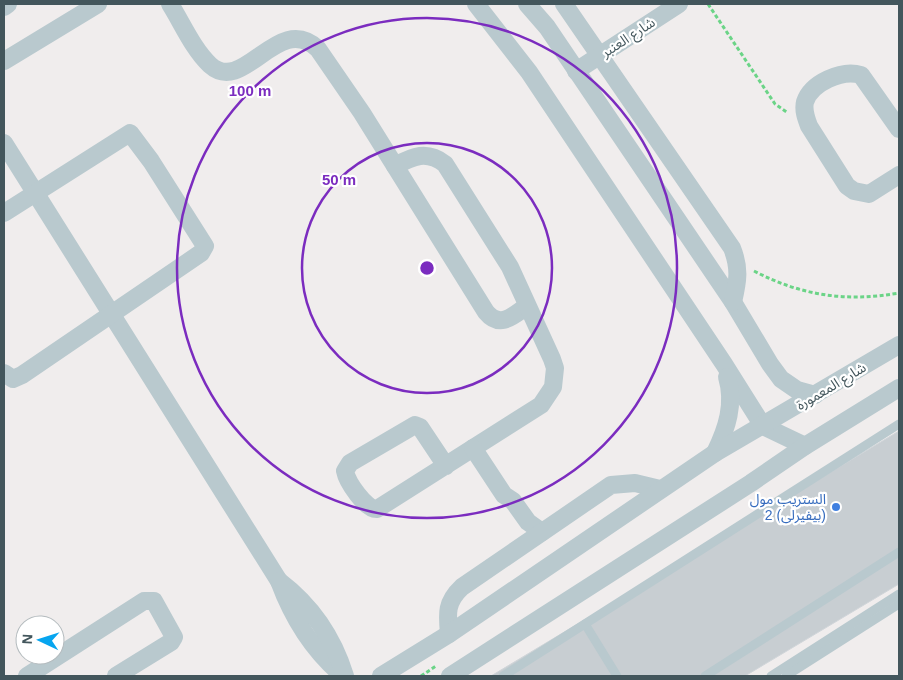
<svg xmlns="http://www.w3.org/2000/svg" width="903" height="680" font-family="Arial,'Noto Sans Arabic',sans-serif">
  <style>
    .building { fill: #c8ced2; stroke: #d0d5d9 }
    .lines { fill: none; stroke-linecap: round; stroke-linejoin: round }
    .path { stroke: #6bd487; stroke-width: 3; stroke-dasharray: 4 2.5; stroke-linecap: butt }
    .service { stroke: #b9c9ce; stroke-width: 9 }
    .minor { stroke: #b9c9ce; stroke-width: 18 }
    .ring { fill: none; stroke: #7b2cbf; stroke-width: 2.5 }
    .shop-dot { fill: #3f7fe0; stroke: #fff; stroke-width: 2 }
    .labels { text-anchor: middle; stroke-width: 4.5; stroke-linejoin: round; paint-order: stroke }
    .street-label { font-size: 14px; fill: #43565c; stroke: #fff }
    .shop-label { font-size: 14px; fill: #366cbe; stroke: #fff; text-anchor: end }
    .centre { fill: #7b2cbf; stroke: #fff; stroke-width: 2.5 }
    .ring-label { font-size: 15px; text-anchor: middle; font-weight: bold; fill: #7b2cbf; stroke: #fff; stroke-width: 4.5; stroke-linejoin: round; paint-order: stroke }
  </style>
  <rect width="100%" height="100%" fill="#f0eded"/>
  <path class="building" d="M899,431v153l-154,92h-254z"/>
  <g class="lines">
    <g class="path">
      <path d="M708,4l67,100 13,9"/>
      <path d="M754,271c48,25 93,31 145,22"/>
      <path d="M421,676l15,-10"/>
    </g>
    <g class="service">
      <path d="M585,624l32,52"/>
      <path d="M503,676l396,-252"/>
      <path d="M705,676l194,-124"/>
      <path d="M771,676l128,-82"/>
      <path d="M786,676l113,-72"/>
    </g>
    <g class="minor">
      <path d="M170,4c12,19 23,45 40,61 34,31 68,-54 108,-16l44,64 124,199c14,17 27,4 41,-6"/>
      <path d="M476,4l53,68 195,292 39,62 42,20"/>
      <path d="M527,4l20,23 186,275 37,62 11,15 16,11 18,5"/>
      <path d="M564,4l168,244c8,20 6,33 1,54"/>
      <path d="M4,7l4,-3"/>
      <path d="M4,61l94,-57"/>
      <path d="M576,71l103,-67"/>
      <path d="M899,129l-38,-54c-19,-6 -50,8 -56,27 -2,8 1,16 4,24l38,60 7,5 15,3 30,-19"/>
      <path d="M4,143l275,438c14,38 33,69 64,95"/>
      <path d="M395,166c18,-10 32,-16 50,-2l65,103 42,92 3,9 -2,19 -12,18 -164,104c-11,1 -30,-27 -32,-38l5,-8 65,-38 5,2 26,39"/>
      <path d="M4,213l126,-80 21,28 54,85 -4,7 -179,122 -9,4 -9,-6"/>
      <path d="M473,448l31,47 9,6 15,21 14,10"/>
      <path d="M715,453c12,-25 20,-49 12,-76"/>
      <path d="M279,581c33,25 54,56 66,95"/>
      <path d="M449,634c-2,-21 -3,-32 13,-47l149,-102 24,-2 25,6"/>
      <path d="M27,676l117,-75h10l20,36 -3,5 -55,34"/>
      <path d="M381,676l68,-42 266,-181 184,-108"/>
      <path d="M450,676l301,-193 54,-37 94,-58"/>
    </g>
  </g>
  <g class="ring">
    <circle cx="427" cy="268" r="125"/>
    <circle cx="427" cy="268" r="250"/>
  </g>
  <circle class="shop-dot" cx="836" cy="507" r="5"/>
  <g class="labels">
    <g class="street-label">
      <text transform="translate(628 37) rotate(-33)" y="5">شارع العنبر</text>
      <text transform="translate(831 386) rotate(-31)" y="5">شارع المعمورة</text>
    </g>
    <g class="shop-label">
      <text x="826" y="504">الستريب مول<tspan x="826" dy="16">2 (بيفيرلى)</tspan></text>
    </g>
  </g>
  <circle cx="427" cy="268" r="8" class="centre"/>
  <g class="ring-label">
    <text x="250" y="96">100 m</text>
    <text x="339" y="185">50 m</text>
  </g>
  <rect width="903" height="680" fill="none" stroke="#43565c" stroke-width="10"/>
  <g transform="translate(40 640) rotate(274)"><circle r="24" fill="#ffffff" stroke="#b4bbbe"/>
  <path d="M0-4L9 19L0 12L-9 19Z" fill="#07a5ef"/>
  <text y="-8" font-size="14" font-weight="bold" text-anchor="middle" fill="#43565c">N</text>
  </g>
</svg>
